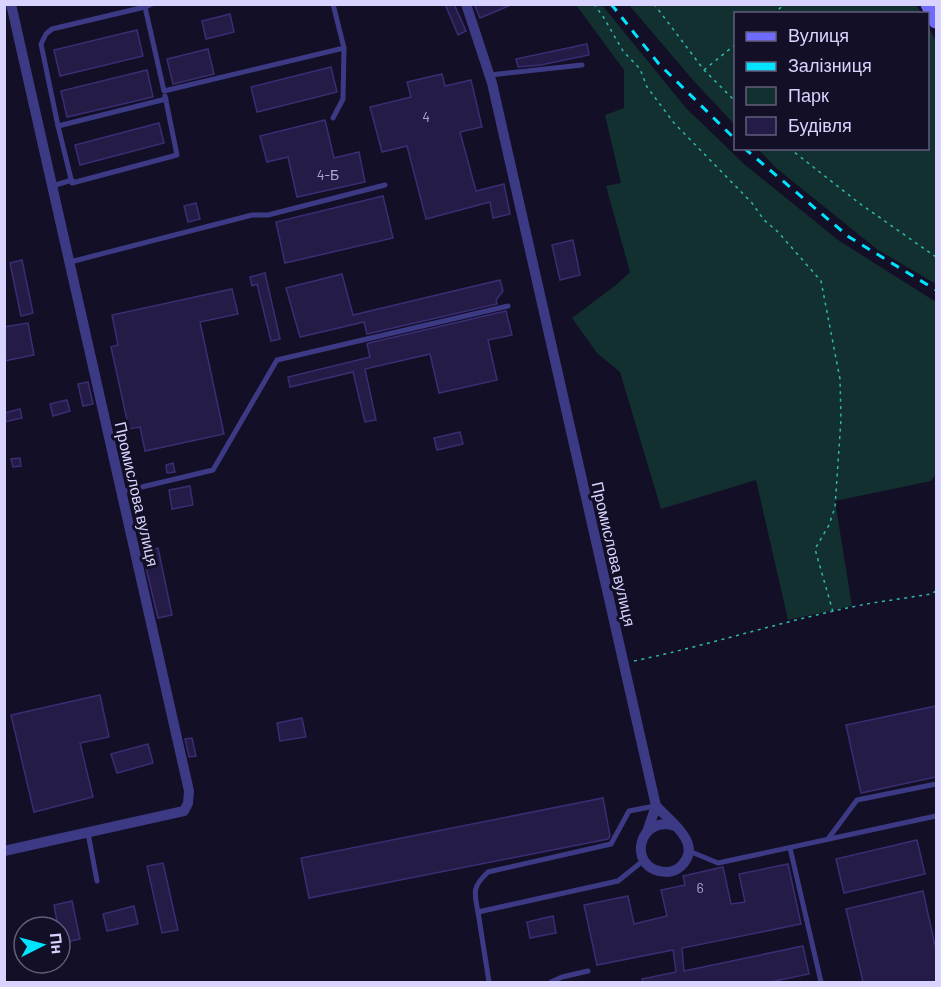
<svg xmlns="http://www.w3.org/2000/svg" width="941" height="987" font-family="Barlow,sans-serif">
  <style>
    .green { fill: #12302f }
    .building { fill: #241b47; stroke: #3b2d73; stroke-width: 1.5 }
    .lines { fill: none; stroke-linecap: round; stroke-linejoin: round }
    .path { stroke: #2fb8b0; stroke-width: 1.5; stroke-dasharray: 3 4.5; stroke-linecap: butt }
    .service { stroke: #3d3a85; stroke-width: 5 }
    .minor { stroke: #3d3a85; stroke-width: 10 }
    .secondary { stroke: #6f6bff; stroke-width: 15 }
    .rail { stroke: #00e5ff; stroke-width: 3; stroke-dasharray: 9 8; stroke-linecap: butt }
    .labels { text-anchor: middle; stroke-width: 6; stroke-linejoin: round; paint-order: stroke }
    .number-label { font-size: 14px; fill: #aca6d1 }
    .street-label { font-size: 16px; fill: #d9d4ff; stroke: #130f26 }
  </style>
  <rect width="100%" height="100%" fill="#130f26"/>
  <g class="green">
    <path d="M916,4l5,9 -185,1 -1,111 -43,-46 -63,-74z"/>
    <path d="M576,5h26l84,103 58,56 94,76 98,62v172l-5,7 -96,20 17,105 -64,14 -32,-140 -95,29 -41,-137 -23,-19 -25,-35 44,-33 14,-13 -24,-86 15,-3 -16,-68 19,-7v-38z"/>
    <path d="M928,26l8,16v242l-58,-34 -102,-82 -18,-19 170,-1z"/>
  </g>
  <g class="building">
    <path d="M445,4h9l12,27 -8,4z"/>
    <path d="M474,4h37v1l-31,13z"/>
    <path d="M230,14l4,18 -28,7 -4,-18z"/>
    <path d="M137,30l6,26 -83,20 -6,-26z"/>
    <path d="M587,44l2,11 -48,10 -23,2 -2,-8z"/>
    <path d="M208,49l6,25 -41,10 -6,-25z"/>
    <path d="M331,67l6,25 -80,20 -6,-25z"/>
    <path d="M147,70l6,27 -86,20 -6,-26z"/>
    <path d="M442,74l3,12 26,-6 11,47 -22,5 16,59 28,-7 6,30 -17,4 -3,-16 -64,17 -19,-73 -25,6 -12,-45 41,-10 -4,-15z"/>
    <path d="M325,120l9,38 25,-6 6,30 -68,15 -9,-40 -21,5 -7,-26z"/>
    <path d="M159,123l5,20 -84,22 -5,-20z"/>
    <path d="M383,196l10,42 -108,25 -9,-41z"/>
    <path d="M196,203l4,16 -12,3 -4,-16z"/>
    <path d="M573,240l7,35 -20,5 -8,-35z"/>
    <path d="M22,260l11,53 -12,3 -11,-53z"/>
    <path d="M265,273l15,66 -9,2 -14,-57 -5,2 -2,-9z"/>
    <path d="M342,274l11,41 147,-35 3,11 -7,9 1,4 -130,30 -3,-12 -64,15 -14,-49z"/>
    <path d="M232,289l6,25 -38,8 24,112 -79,17 -5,-24 -11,2 -18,-82 7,-2 -6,-30z"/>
    <path d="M506,311l6,24 -24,5 9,40 -58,13 -9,-39 -65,15 11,51 -11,2 -12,-50 -63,15 -2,-10 82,-20 -3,-13 2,-1z"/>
    <path d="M28,323l6,32 -30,6v-34z"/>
    <path d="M88,382l5,22 -10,2 -5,-22z"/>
    <path d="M67,400l3,11 -17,5 -3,-12z"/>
    <path d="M20,409l2,9 -18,4v-9z"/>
    <path d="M460,432l3,12 -26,6 -3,-12z"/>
    <path d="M20,458l1,8 -8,1 -2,-8z"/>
    <path d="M173,463l2,9 -8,1 -1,-8z"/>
    <path d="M190,486l3,19 -21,4 -3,-19z"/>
    <path d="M158,548l14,67 -14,3 -16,-67z"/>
    <path d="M100,695l9,42 -29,6 13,54 -59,15 -23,-97z"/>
    <path d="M936,706v71l-75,16 -15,-68z"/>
    <path d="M302,718l4,19 -26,4 -3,-18z"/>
    <path d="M192,738l4,18 -7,1 -4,-18z"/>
    <path d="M148,744l5,19 -36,10 -6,-19z"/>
    <path d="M603,798l7,38 -2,3 -299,59 -8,-40z"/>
    <path d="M917,840l8,34 -81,19 -8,-34z"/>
    <path d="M163,863l15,67 -16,3 -15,-67z"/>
    <path d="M788,864l13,60 -119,24 2,23 119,-25 6,28 -39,8h-127l-1,-3 34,-7 -3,-22 -76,15 -13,-60 44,-9 6,28 33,-8 -6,-26 24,-5 -2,-9 40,-9 8,37 14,-2 -6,-28z"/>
    <path d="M923,891l13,59v32h-73l-17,-73z"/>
    <path d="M72,901l8,38 -18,4 -2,-16h-2l-4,-22z"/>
    <path d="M134,906l4,18 -31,7 -4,-17z"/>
    <path d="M553,916l3,17 -26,5 -3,-16z"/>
  </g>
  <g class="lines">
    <g class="path">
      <path d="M594,4l10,14 19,33 17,18 7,18 27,36 78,80 12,17 14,12 43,49 19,98 1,40 -6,88 -6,18 -14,24 18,63"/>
      <path d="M654,4l50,66 32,32"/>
      <path d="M773,14l12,-10"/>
      <path d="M704,70l32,-26"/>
      <path d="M789,148l70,55 77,54"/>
      <path d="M634,661c80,-17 158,-43 238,-58 20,-3 40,-6 59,-9l5,-3"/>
    </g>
    <g class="service">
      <path d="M152,4l-7,3 19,84 180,-43 -11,-44"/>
      <path d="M145,7l-93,22 -6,5 -5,10 17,82 108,-27"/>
      <path d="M490,75l92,-10"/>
      <path d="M333,118l10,-19 1,-51"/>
      <path d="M58,126l14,57 105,-28 -12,-59"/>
      <path d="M52,186l20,-6"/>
      <path d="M70,262l182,-47h16l117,-30"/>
      <path d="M121,492l92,-22 64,-110 231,-54"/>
      <path d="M88,833l9,48"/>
      <path d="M828,839l29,-39 79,-16"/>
      <path d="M790,848l31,134"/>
      <path d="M689,851l29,12 218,-47"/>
      <path d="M478,912c-4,-20 -6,-25 10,-40l123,-28 18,-33 26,-5"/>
      <path d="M489,982l-11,-70 140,-31 26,-21"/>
      <path d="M551,982l11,-5 26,-6"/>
    </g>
    <g class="minor">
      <path d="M466,4l26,79 164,723 -9,26"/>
      <path d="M656,806c14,15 48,38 25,60 -6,6 -14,7 -22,5 -31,-7 -20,-56 16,-45"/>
      <path d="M4,851l180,-40 4,-8 1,-12 -178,-787"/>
    </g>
    <path class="secondary" d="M928,4l8,17"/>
    <g class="rail">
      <path d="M611,4l48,60 77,76"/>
      <path d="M744,148l105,89 87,53"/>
    </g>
  </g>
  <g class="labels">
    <g class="number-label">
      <text x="426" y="122">4</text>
      <text x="328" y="180">4-Б</text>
      <text x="700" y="893">6</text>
    </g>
    <g class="street-label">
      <text transform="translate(137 494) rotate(77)" y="6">Промислова вулиця</text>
      <text transform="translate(614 554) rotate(77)" y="6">Промислова вулиця</text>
    </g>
  </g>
  <rect width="941" height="987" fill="none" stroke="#d9d4ff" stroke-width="12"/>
  <rect x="734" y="12" width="195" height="138" fill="#130f26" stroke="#625e7d" stroke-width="1.5"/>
  <rect x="746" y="32" width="30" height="9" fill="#6f6bff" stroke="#625e7d" stroke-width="1.5"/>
  <text x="788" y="42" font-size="18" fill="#d9d4ff">Вулиця</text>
  <rect x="746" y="62" width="30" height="9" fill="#00e5ff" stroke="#625e7d" stroke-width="1.5"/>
  <text x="788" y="72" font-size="18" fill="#d9d4ff">Залізниця</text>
  <rect x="746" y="87" width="30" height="18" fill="#12302f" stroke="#625e7d" stroke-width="1.5"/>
  <text x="788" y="102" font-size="18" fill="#d9d4ff">Парк</text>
  <rect x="746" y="117" width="30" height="18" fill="#241b47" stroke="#625e7d" stroke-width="1.5"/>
  <text x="788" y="132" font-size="18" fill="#d9d4ff">Будівля</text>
  <g transform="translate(42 945) rotate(84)"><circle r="28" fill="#130f26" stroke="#625e7d" stroke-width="1.5"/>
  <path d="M0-4.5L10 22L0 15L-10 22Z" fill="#00e5ff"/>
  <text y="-9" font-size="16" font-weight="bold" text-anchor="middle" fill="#d9d4ff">Пн</text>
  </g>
</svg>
